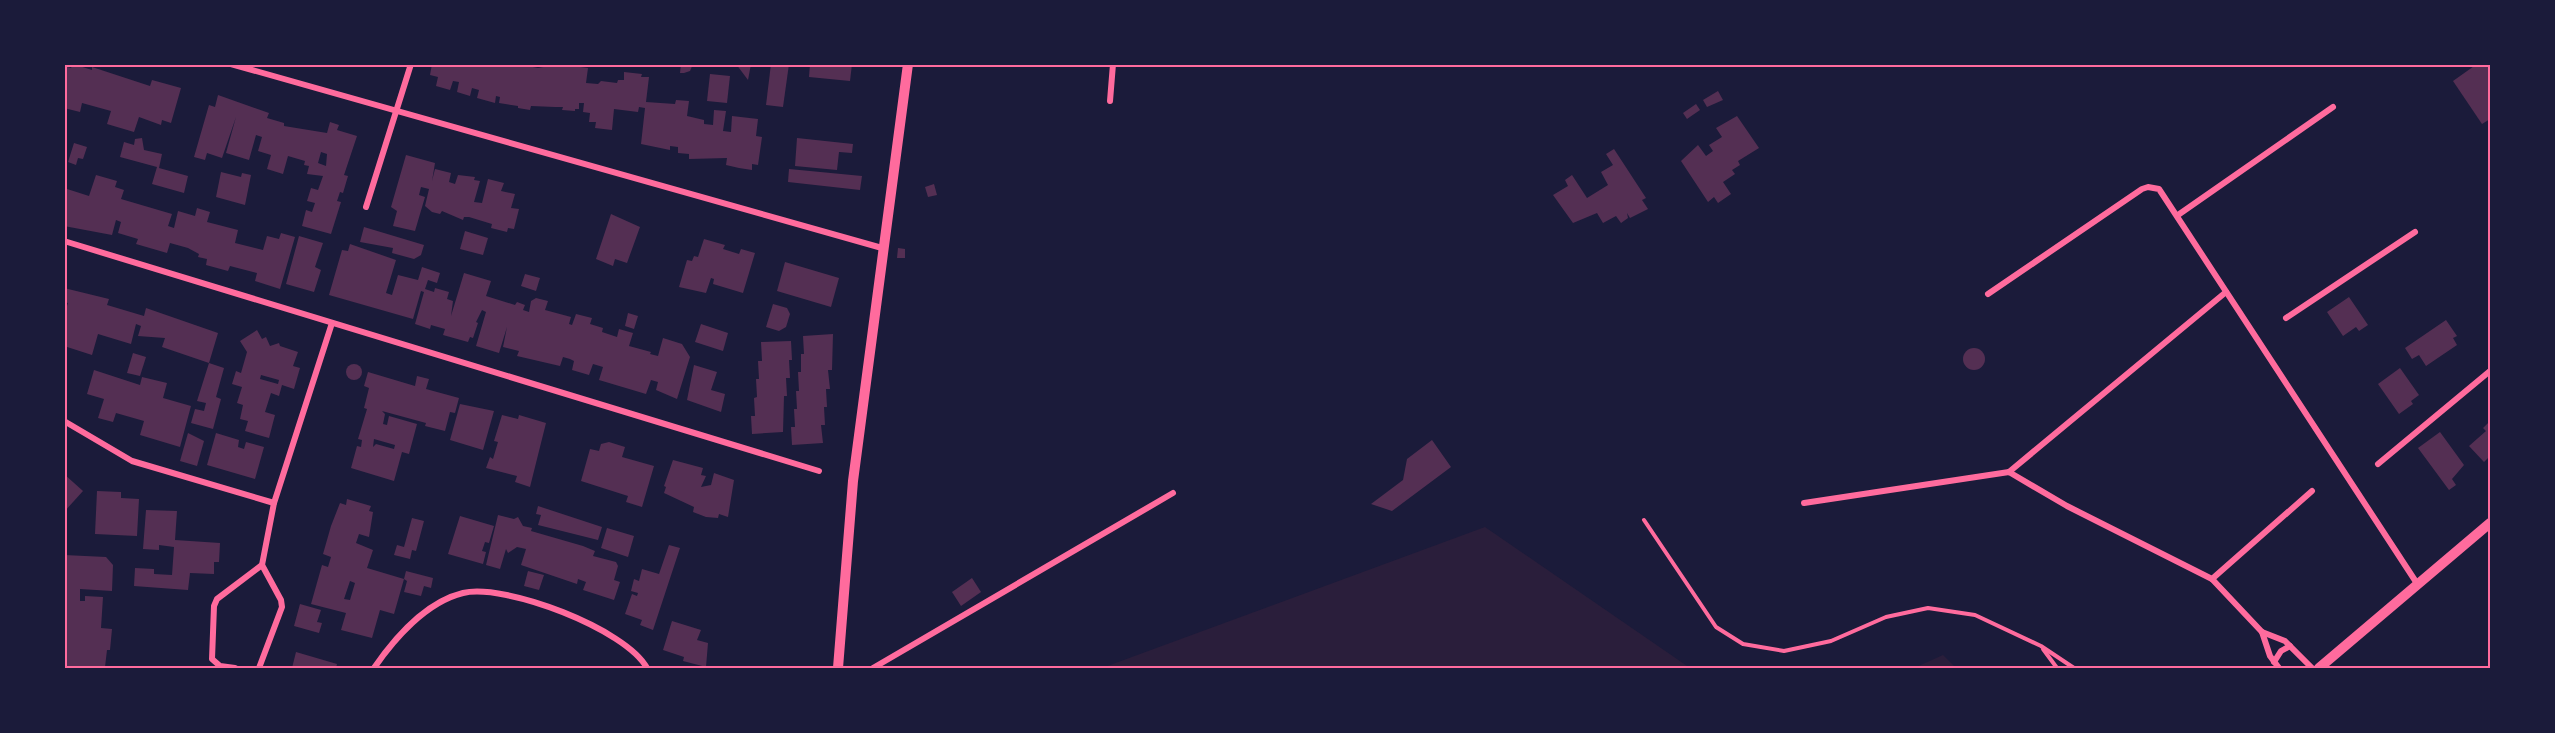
<svg xmlns="http://www.w3.org/2000/svg" width="2555" height="733" font-family="Lato,sans-serif">
  <style>
    .green { fill: #2a1e3b }
    .building { fill: #542f53; fill-rule: evenodd }
    .lines { fill: none; stroke-linecap: round; stroke-linejoin: round }
    .path { stroke: #ff6b9d; stroke-width: 4 }
    .minor { stroke: #ff6b9d; stroke-width: 6 }
    .tertiary { stroke: #ff6b9d; stroke-width: 10 }
    .neatline { fill: none; stroke: #ff6b9d; stroke-width: 2 }
  </style>
  <rect width="100%" height="100%" fill="#1b1b3a"/>
  <g class="green">
    <path d="M1485,527l205,141h-588z"/>
    <path d="M1943,655l13,13h-42z"/>
  </g>
  <g class="building">
    <path d="M73,64l19,6v-3l58,19 2,-6 29,8 -10,35 -9,-3 -1,5 -22,-8 -5,15 -27,-8 4,-13 -29,-8 -2,9 -16,-4v-42l7,2z"/>
    <path d="M432,64h85l21,4 21,-4 29,4 -2,15 12,1 3,-3 16,2 1,-3h6v-8l18,2 -1,3h8l-3,25 29,2 1,-4 13,1 -2,15 17,4v4l9,1 1,-15 12,1 -3,20 8,1 1,-16 26,3 -2,17 6,1 -4,28 -6,-1v6l-13,-2 -13,-3 1,-7 -38,1v-5l-11,-1v-6l-8,-1v4l-29,-6 4,-36 -6,-1 -1,5 -24,-3 -2,21 -17,-2 1,-6h-7l1,-9 -7,-1 1,-9h-5v6h-4v2l-13,-1 1,-3h-8l-24,-1 -1,4 -12,-2v-2l-19,-3 1,-6 -4,-1 -1,7 -18,-5 2,-8 -7,-2 -2,8 -13,-4 2,-10 -6,-1 -3,9 -14,-4 2,-9 -8,-2z"/>
    <path d="M681,64h12l-3,7 -6,2h-4z"/>
    <path d="M736,64h15l-3,16z"/>
    <path d="M771,64h18l-6,43 -17,-2z"/>
    <path d="M810,64h42l-2,17 -41,-4z"/>
    <path d="M2477,64h13v55l-8,5 -29,-43z"/>
    <path d="M710,74l20,2 -3,27 -20,-2z"/>
    <path d="M1718,91l5,9 -16,7 -4,-7z"/>
    <path d="M218,95l51,18 -2,5 17,5v3l43,7 3,-11 9,3 -2,5 20,6 -13,39 4,1 -5,17 -3,-1 -3,9 4,1 -10,32 -29,-8 4,-16 6,2 3,-9 -8,-2 4,-13 7,2 5,-14 -16,-2 2,-8 -5,-1 1,-4 -17,-5 -5,18 -16,-5 4,-14 -13,-4 4,-14 -6,-2 -7,25 -23,-7 10,-36 -14,41 -15,-5 -2,7 -11,-3 15,-52 6,2zM321,152l6,2 -1,12 -8,-3z"/>
    <path d="M1696,104l4,6 -13,9 -4,-6z"/>
    <path d="M1737,116l22,32 -21,13 2,4 -8,5 3,4 -12,8 8,12 -13,9 -4,-6 -6,5 -27,-41 17,-16 8,11 7,-5 -4,-6 13,-8 -6,-9z"/>
    <path d="M142,138l2,12 18,4 -3,14 29,8 -4,17 -32,-9 5,-17 -37,-10 4,-15 10,3 1,-6z"/>
    <path d="M797,138l56,6 -1,9 -13,-1 -2,18 -42,-4z"/>
    <path d="M74,143l13,4 -4,12 -5,-1 -2,7 -8,-3z"/>
    <path d="M1614,149l32,49 -4,2 6,9 -18,9 -3,-5 1,5 -7,5 -5,-7 -13,7 -6,-10 -24,10 -20,-28 15,-9 -3,-6 7,-5 15,23 21,-13 -7,-13 12,-7 -7,-11z"/>
    <path d="M406,155l29,8 -3,18 3,-12 16,4 -2,9 6,2 3,-9 17,2 -1,3 6,1 -6,21 8,1 6,-24 16,4 -3,8 14,3 -4,14 8,1 -5,20 -6,-1 -1,4 -16,-4 1,-4 -23,-7h-5l-1,3 -21,-9 -2,3 -8,-2 -7,-6 4,-17 -8,-2 -2,8 6,2 -10,34 -22,-5 4,-15 -6,-4z"/>
    <path d="M789,169l73,7 -2,14 -72,-8z"/>
    <path d="M221,172l20,5 1,-4 9,2 -6,30 -29,-8z"/>
    <path d="M96,175l21,6 -2,6 9,3 -3,9 51,15 -4,12 6,2 4,-17 17,5 2,-8 13,4 -3,10 31,8 -3,13 28,7 4,-14 12,3 2,-6 14,4 -15,52 -25,-8 2,-8 -27,-7 -2,5 -22,-6 1,-6 -9,-2 1,-3 -11,-6 -18,-5 -3,10 -31,-9 2,-5 -20,-6 3,-11 -5,-2 -4,15 -48,-9v-38l25,8z"/>
    <path d="M934,184l3,11 -9,2 -3,-10z"/>
    <path d="M611,214l29,13 -13,36 -12,-4 -2,7 -17,-7z"/>
    <path d="M364,227l60,18 -3,10 -7,4 -22,-6 1,-5 -33,-6z"/>
    <path d="M465,231l23,7 -5,17 -23,-6z"/>
    <path d="M299,236l24,7 -8,24 6,3 -7,22 -28,-8z"/>
    <path d="M704,239l21,6 -2,4 16,5 2,-5 14,4 -12,40 -30,-9 1,-5 -3,-1 -5,15 -27,-6 8,-27 5,1 2,-5 4,1z"/>
    <path d="M350,244l46,16 -10,33 6,2 6,-20 20,5 4,-13 18,6 -3,10 -9,-3 -3,9 9,3 1,-4 14,4 -2,7 6,2 -2,15 13,-43 27,8 -5,15 29,9 2,-3 8,3 -2,5 6,2 2,-11 5,-3 12,3 -3,9 26,7 -2,7 3,1 4,-11 16,4 -2,6 13,4 -1,4 15,5 2,-8 14,4 -4,13 22,6 -1,2 8,2 5,-18 19,6 8,13 -13,42 -21,-9 2,-8 -7,-2 -5,14 -47,-14 4,-13 -10,-3 -4,11 -17,-5 2,-9 -4,-2 -7,-2 -3,9 -43,-10 2,-5 -16,-4 4,-20 -8,26 -23,-7 10,-34 -4,-2 -6,12 2,1 -5,15 -3,-1 -2,5 -25,-7 2,-6 -14,-4 -1,4 -15,-5 9,-32 -3,-1 -8,28 -84,-24 13,-45 6,1z"/>
    <path d="M898,248l7,1v9h-8z"/>
    <path d="M785,262l54,16 -8,29 -54,-16z"/>
    <path d="M525,274l15,4 -4,13 -15,-5z"/>
    <path d="M64,288l45,11 -2,6 37,11 2,-8 72,25 -9,30 -47,-16 3,-9 -27,-2 3,-10 -5,-2 -5,20 -33,-10 -6,21 -28,-9v-31l4,-12 -4,-1z"/>
    <path d="M2349,297l19,28 -9,6 -3,-4 -13,9 -16,-24z"/>
    <path d="M773,304l14,4 3,6 -4,13 -7,4 -13,-4z"/>
    <path d="M628,313l10,3 -4,13 -9,-3z"/>
    <path d="M2446,320l11,16 -4,2 4,7 -31,21 -7,-11 -7,4 -7,-11z"/>
    <path d="M701,324l27,9 -5,18 -28,-9z"/>
    <path d="M257,330l5,9 4,-2 4,9 9,-3 1,3 18,6 -5,14 7,2 -6,21 -12,-4 -3,11 -8,-3 -6,19 10,3 -6,23 -24,-7 3,-10 -8,-2 3,-14 -6,-2 5,-16 -10,-3 4,-13 5,2 6,-21 -7,-11zM261,375l18,5 -1,4 -18,-5z"/>
    <path d="M833,334l-1,36h-4l2,19h-4l1,18h-3l1,18h-4l2,18 -31,2 -1,-18h4l-1,-18h3l-1,-18h3l-1,-19h3v-18h3l-1,-18z"/>
    <path d="M791,341l1,19h-3l1,18h-4l1,18h-3l-1,36 -31,2 -1,-18h4l-1,-18 3,-1 -1,-18h3l-1,-18h4l-1,-19z"/>
    <circle cx="1974" cy="359" r="11"/>
    <path d="M133,353l13,4 -6,19 -13,-3z"/>
    <path d="M209,363l15,5 -8,29 5,2 -8,30 -22,-6 4,-14 9,2 2,-8 -9,-2z"/>
    <circle cx="354" cy="372" r="8"/>
    <path d="M694,365l23,7 -6,18 14,4 -4,18 -34,-12z"/>
    <path d="M2400,368l19,27 -8,6 2,3 -14,10 -21,-30z"/>
    <path d="M94,370l46,15 2,-8 25,6 -4,15 28,8 -11,41 -40,-12 4,-14 -28,-8 -3,9 -15,-4 6,-19 -17,-5z"/>
    <path d="M368,372l47,14 2,-10 12,3 -3,10 33,9 -4,15 -5,-1 -5,19 -20,-5 1,-3 -44,-12 3,3 -2,10 4,1 2,-9 28,8 -8,30 -7,-2 -8,29 -43,-13 6,-22 4,1 1,-7 -4,-1 9,-30 -3,-1 5,-20 -5,-2zM374,439l21,6 -1,4 -18,-5 -3,3z"/>
    <path d="M460,404l34,7 -11,39 -33,-10z"/>
    <path d="M502,415l16,4 1,-4 27,8 -16,64 -15,-5 2,-6 -31,-8 4,-11 3,2 5,-17 -4,-1z"/>
    <path d="M2490,421v35l-6,6 -15,-16 17,-15 -3,-3z"/>
    <path d="M2440,432l24,33 -12,14 4,6 -7,5 -31,-42z"/>
    <path d="M188,433l16,8 -7,25 -17,-5z"/>
    <path d="M216,433l23,7 -1,7 6,2 2,-7 18,5 -9,32 -48,-14z"/>
    <path d="M1432,440l19,27 -59,44 -21,-7 32,-24 4,-21z"/>
    <path d="M609,442l16,5 -3,10 32,9 -12,41 -16,-5 2,-6 -47,-15 9,-32 9,2 2,-7z"/>
    <path d="M673,460l30,8 -2,7 5,1 -5,11 10,-2 3,-12 20,7 -6,37 -9,-3 -1,4 -12,-1 -13,-5 1,-5 -30,-14 2,-6 -2,-1z"/>
    <path d="M64,474l19,17 -19,21z"/>
    <path d="M97,491l24,1v6l18,1 -2,37 -42,-2z"/>
    <path d="M347,499l24,7 -2,5 4,1 -4,25 -10,-3 -3,9 17,7 -6,18 37,11 2,-8 27,7 -2,10 -7,-2 -3,10 -17,-4 3,-11 -3,-2 -10,35 -14,-4 -8,28 -31,-8 5,-17 -35,-9 11,-39 6,2 3,-10 -8,-3 8,-28 9,-23 6,2zM350,581l5,2 -5,17 -6,-1z"/>
    <path d="M538,506l64,21 -4,13 -60,-15 3,-10 -5,-1z"/>
    <path d="M146,510l31,1 -2,29 45,3 -1,19h-5v12l-24,-1 -2,17 -54,-4 1,-18 19,1v5l18,1 2,-28 -15,-2v5l-16,-1z"/>
    <path d="M498,515l16,4 4,-2 5,9 9,2 -1,3 52,15 12,5 -2,5 23,6 2,4 -4,14 6,2 -6,18 -31,-10 3,-8 -8,-3 -1,5 -56,-19 5,-16 -9,-2 -9,6 -2,-4 -6,20 -14,-4z"/>
    <path d="M460,516l34,10 -5,17 -4,-1 -3,9 4,1 -3,12 -35,-10z"/>
    <path d="M412,518l12,3 -8,30 -4,-1 -2,9 -16,-4 3,-10 7,2z"/>
    <path d="M607,528l27,8 -6,21 -27,-9z"/>
    <path d="M669,545l11,3 -27,82 -13,-5 2,-5 -17,-6 7,-20 5,2 1,-3 -7,-2 3,-12 5,2 3,-12 17,5z"/>
    <path d="M64,555l42,2 7,8 -1,26 -32,-2v12h5v-5l18,1 -2,31 11,1 -2,21h-3l-2,17 -4,1h-37z"/>
    <path d="M528,571l16,4 -5,15 -15,-4z"/>
    <path d="M972,578l9,14 -20,14 -9,-14z"/>
    <path d="M300,604l21,6 -4,12 5,1 -3,10 -25,-7z"/>
    <path d="M672,621l29,9 -4,10 11,3 -2,24 -23,-6 1,-4 -21,-7z"/>
    <path d="M296,652l41,12 -1,4h-44z"/>
  </g>
  <g class="lines">
    <g class="path">
      <path d="M1644,520l72,107 27,17 41,7 47,-10 55,-24 42,-9 47,7 66,31 33,22"/>
      <path d="M2043,649l14,19"/>
    </g>
    <g class="minor">
      <path d="M231,64l651,184"/>
      <path d="M1110,101l3,-37"/>
      <path d="M366,207l45,-143"/>
      <path d="M2178,215l155,-108"/>
      <path d="M64,241l755,230"/>
      <path d="M1988,294l154,-105 6,-2 11,2 259,396"/>
      <path d="M2286,318l129,-86"/>
      <path d="M64,421l68,40 142,42"/>
      <path d="M2378,464l112,-93"/>
      <path d="M2009,472l217,-180"/>
      <path d="M1804,503l205,-31 58,34 145,73 50,53 23,9 27,27"/>
      <path d="M2212,579l100,-88"/>
      <path d="M2262,632l8,24 9,12"/>
      <path d="M2274,662l7,-11 9,-5"/>
      <path d="M235,668l-15,-2 -8,-7 2,-53 3,-7 45,-34"/>
      <path d="M259,668l23,-61 -1,-7 -19,-35 12,-62 58,-180"/>
      <path d="M374,668c20,-29 52,-66 89,-75 42,-10 163,36 184,75"/>
      <path d="M873,668l300,-175"/>
    </g>
    <g class="tertiary">
      <path d="M838,668l15,-187 55,-417"/>
      <path d="M2319,668l171,-145"/>
    </g>
  </g>
  <rect width="2555" height="733" fill="none" stroke="#1b1b3a" stroke-width="132"/>
  <rect x="66" y="66" width="2423" height="601" class="neatline"/>
</svg>
